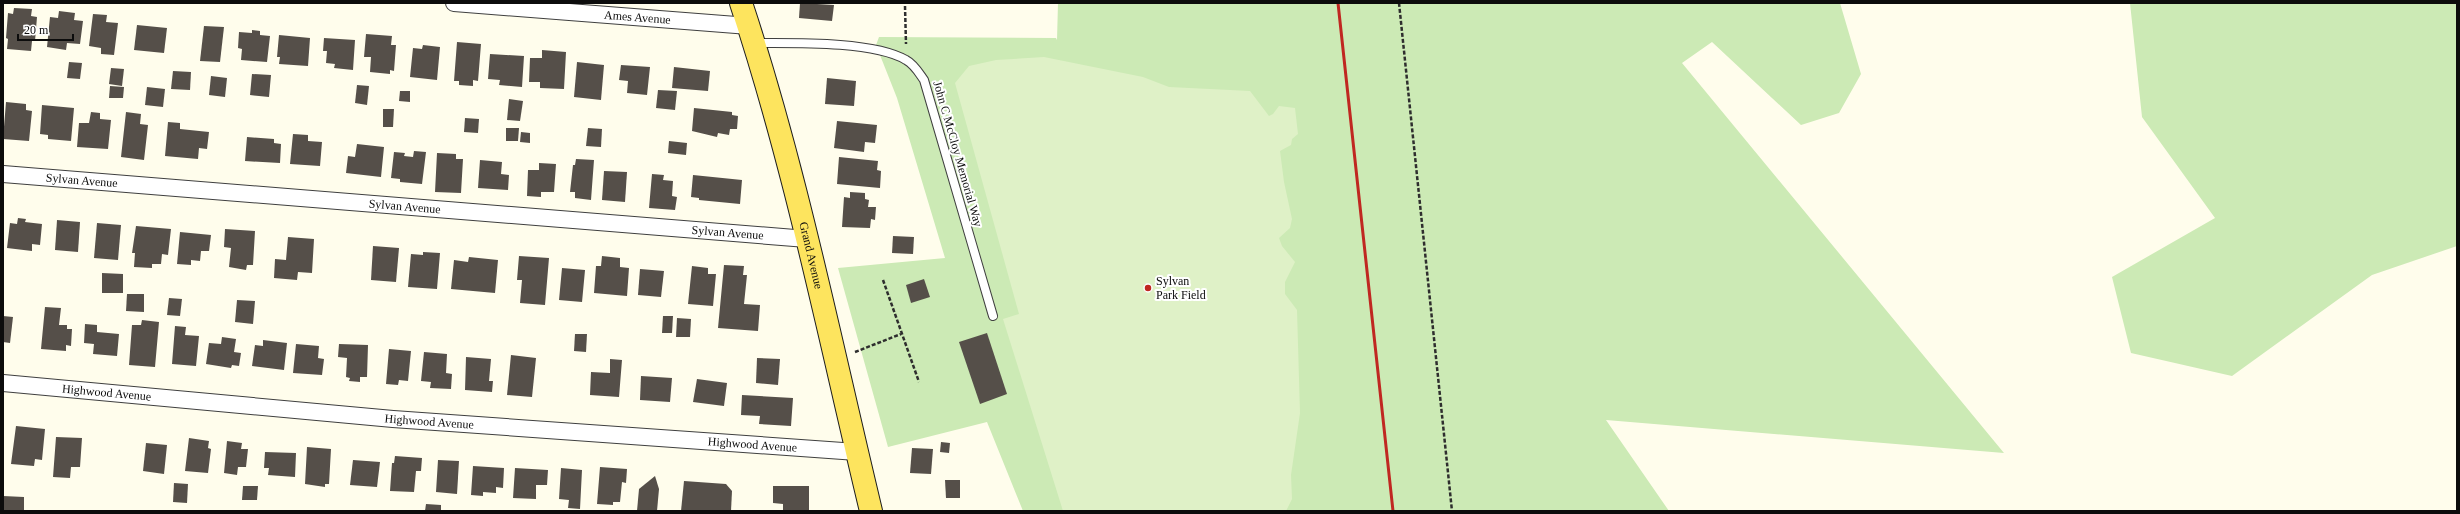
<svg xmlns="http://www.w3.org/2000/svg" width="2460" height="514" font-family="Georgia,serif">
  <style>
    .green { fill: #cceab5 }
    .pitch { fill: #dff1c7 }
    .building { fill: #554f49 }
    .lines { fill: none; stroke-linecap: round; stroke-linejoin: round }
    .service-casing { stroke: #3f3f3f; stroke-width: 10 }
    .minor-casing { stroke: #3f3f3f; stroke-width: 18 }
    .primary-casing { stroke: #1d1d1d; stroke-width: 24 }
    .path { stroke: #2e2e2e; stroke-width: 2.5; stroke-dasharray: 4 2; stroke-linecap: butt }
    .service { stroke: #fff; stroke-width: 8 }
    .minor { stroke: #fff; stroke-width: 16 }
    .primary { stroke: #fde45e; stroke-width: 22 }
    .rail { stroke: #c02721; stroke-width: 3 }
    .poi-dot { fill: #c02721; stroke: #fff; stroke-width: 1.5 }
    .labels { text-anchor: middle; stroke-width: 4; stroke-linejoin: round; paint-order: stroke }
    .street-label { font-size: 12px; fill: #0c0c0c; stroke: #fff }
    .poi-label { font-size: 12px; fill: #0c0c0c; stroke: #fff; text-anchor: start }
  </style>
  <rect width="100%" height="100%" fill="#fffdec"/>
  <g class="green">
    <path d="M1058,3h782l21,71 -22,39 -38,12 -89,-83 -30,21 322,390 -398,-33 63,91h-646l-36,-89 -99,25 -50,-179 107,-10 -48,-160 -21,-53 3,-8 177,1 1,2z"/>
    <path d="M2130,3h327v243l-85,29 -140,101 -101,-23 -19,-76 103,-59 -73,-101z"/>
  </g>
  <path class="pitch" d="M1044,57l99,20 26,10 81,4 19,25 4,-2 6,-8 16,2 3,26 -6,5 -1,6 -11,6 4,31 8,37 -2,9 -11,10 3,8 13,16 -10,20v12l12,16 3,103 -9,62 1,24 -6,12h-223l-60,-192 16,-5 -64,-231 14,-17 27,-6z"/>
  <g class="building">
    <path d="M800,3l34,2 -2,16 -33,-3z"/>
    <path d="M14,8l18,1 -1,7 6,1 -2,24h-3l-1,10 -24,-2 1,-10 -2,-1 2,-25 5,1z"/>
    <path d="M59,11l16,2 -1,7 9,1 -3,23 -13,-1 -1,7 -19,-3 3,-30 8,1z"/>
    <path d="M93,14l14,1 -1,7 12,1 -4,32 -13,-1v-6l-12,-2z"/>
    <path d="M137,25l30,3 -3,25 -30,-3z"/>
    <path d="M204,26l20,1 -4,35 -20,-1z"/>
    <path d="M252,30l8,1v4l10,1 -3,26 -26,-2 1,-11 -4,-1 1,-16 13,1z"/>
    <path d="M366,34l26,2 -1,9h5l-2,26 -4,-1v4l-20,-2 1,-15h-7z"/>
    <path d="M279,35l31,3 -2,28 -29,-2 1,-7h-3z"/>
    <path d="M324,38l31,2 -2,30 -19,-2 1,-4 -9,-1 1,-12h-4z"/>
    <path d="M457,42l24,2 -3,37 -5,-1v6l-14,-1v-4h-5z"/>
    <path d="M423,45l17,2 -3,33 -27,-3 3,-29 9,1z"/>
    <path d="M542,50l24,2 -2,37 -24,-1v-6h-11l1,-24h12z"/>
    <path d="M490,54l34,2 -2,31 -23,-2 1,-5 -12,-1z"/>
    <path d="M69,62l13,1 -2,16 -13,-1z"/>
    <path d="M577,62l27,3 -3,35 -27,-3z"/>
    <path d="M621,65l29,2 -3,28 -20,-2 1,-12 -9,-1z"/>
    <path d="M674,67l36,4 -2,20 -36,-3z"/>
    <path d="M111,68l13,1 -2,17 -13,-2z"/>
    <path d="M173,71l18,1 -1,18 -19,-1z"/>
    <path d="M252,74l19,1 -2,22 -19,-2z"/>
    <path d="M211,76l16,2 -2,19 -16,-2z"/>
    <path d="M827,78l29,3 -2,25 -29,-2z"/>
    <path d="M357,85l12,1 -2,19 -12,-2z"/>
    <path d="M110,86l14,1 -1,11h-14z"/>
    <path d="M147,87l18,2 -2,18 -18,-2z"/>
    <path d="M658,90l19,1 -2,19 -19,-2z"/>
    <path d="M400,91h10v11l-11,-1z"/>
    <path d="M509,99l14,2 -3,20 -13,-1z"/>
    <path d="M6,102l20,2v6l6,1 -3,30 -26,-2z"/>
    <path d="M42,105l32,3 -3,33 -23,-2v-4l-8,-1z"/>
    <path d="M694,108l38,4v3l6,1 -1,13h-7l-1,6 -11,-2 -1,4 -25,-6z"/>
    <path d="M383,109h11l-1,18h-10z"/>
    <path d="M91,112l9,1v6l11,1 -3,29 -31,-2 2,-24h10z"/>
    <path d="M126,112l15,2 -1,10 8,1 -4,35 -23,-3z"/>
    <path d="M465,118l14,1 -1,14 -14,-1z"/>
    <path d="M837,121l40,4 -2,18 -10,-1 -1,10 -30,-4z"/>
    <path d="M168,122l12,1v6l29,3 -2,17 -8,-1 -1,11 -33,-3z"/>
    <path d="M506,128h13l-1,13h-12z"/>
    <path d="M588,128l14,1 -1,18 -15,-1z"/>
    <path d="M521,132l9,1v10l-10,-1z"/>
    <path d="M293,134l15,1v6l14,1 -2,24 -30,-2z"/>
    <path d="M247,137l27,2v4l7,1 -1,19 -35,-2z"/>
    <path d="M669,141l18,2 -1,12 -18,-2z"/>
    <path d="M357,144l27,3 -3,30 -35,-4 2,-17 7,1z"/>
    <path d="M414,151l12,1 -4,32 -22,-2v-3l-9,-1 3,-26 11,1 -1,3 9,1z"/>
    <path d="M437,153l19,1v5h7l-2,34 -26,-1z"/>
    <path d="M839,157l39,4 -1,9 4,1 -1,17 -43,-4z"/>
    <path d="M576,159l18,1 -3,40 -16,-2v-6h-5l3,-27h2z"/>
    <path d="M480,160l22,2 -1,12 8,1 -1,15 -30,-2z"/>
    <path d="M539,163l17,1 -2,28h-13v5l-14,-1 1,-26h11z"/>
    <path d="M604,171l23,1 -2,30 -23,-2z"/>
    <path d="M652,174l12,1 -1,5 10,1 -1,15 5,1 -2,13 -26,-2z"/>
    <path d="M693,175l49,5 -2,24 -41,-4v-2l-8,-1z"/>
    <path d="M850,192l15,1v6l4,1 -1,7h8l-1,13 -4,-1 -1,9 -28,-1 2,-30 6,1z"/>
    <path d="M18,218l8,1 -1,3 17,2 -2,21 -8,-1v7l-25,-3 3,-25 7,1z"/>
    <path d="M57,220l23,2 -2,30 -23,-2z"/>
    <path d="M97,223l24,2 -3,35 -24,-2z"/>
    <path d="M136,226l35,3 -3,26 -6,-1 -1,10h-9v4l-18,-1 1,-14h-3z"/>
    <path d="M225,229l30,2 -2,34h-6l-1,5 -17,-3 2,-19 -7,-1z"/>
    <path d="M180,232l31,3 -2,16h-8l-1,10 -9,-1v5l-14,-1z"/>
    <path d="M893,236l21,1 -1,17 -21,-1z"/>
    <path d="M288,237l26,2 -2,34 -14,-1 -1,8 -23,-2 1,-19 11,1z"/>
    <path d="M373,246l26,2 -3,34 -25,-2z"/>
    <path d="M423,252l17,1 -3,36 -29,-2 3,-33 12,1z"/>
    <path d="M519,256l30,2 -4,47 -25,-2 2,-23h-5z"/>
    <path d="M602,256l18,2v9l9,1 -2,28 -33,-3 2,-27h5z"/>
    <path d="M469,257l29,3 -3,33 -44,-4 3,-29 14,2z"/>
    <path d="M724,265l20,1 -1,9h4l-3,29 16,1 -2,26 -40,-3z"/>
    <path d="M692,266l16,2v6h8l-3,32 -25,-2z"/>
    <path d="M562,268l23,2 -3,32 -23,-2z"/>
    <path d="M640,269l24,2 -3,26 -23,-2z"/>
    <path d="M102,273l21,1v19h-21z"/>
    <path d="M924,279l6,18 -19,6 -5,-18z"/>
    <path d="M127,294h17v18l-18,-1z"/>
    <path d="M169,298l13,1 -2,17 -13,-1z"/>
    <path d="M237,300l18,1 -2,23 -18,-2z"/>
    <path d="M45,307l16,1 -2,17h8v4h5l-1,17 -5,-1v6l-25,-2z"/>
    <path d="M3,316l10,1 -3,26 -7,-1z"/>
    <path d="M663,316h10l-1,17h-10z"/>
    <path d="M677,318l14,1 -1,18h-14z"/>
    <path d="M142,320l17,2 -4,45 -26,-2 3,-40h9z"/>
    <path d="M85,324l12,1v7l22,2 -2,22 -24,-2 1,-10 -10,-1z"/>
    <path d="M175,326l11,1 -1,8 14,1 -3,30 -24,-2z"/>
    <path d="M987,333l20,61 -27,10 -21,-62z"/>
    <path d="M575,334h12l-1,18 -12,-1z"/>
    <path d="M222,337l14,2 -2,13 7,1 -2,13 -7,-1 -1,3 -25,-4 3,-21 12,1z"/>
    <path d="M263,340l24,3 -3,27 -32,-4 3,-21 8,1z"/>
    <path d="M296,344l23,2 -1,12 6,1 -2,16 -29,-2z"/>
    <path d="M339,344l29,1 -1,32h-7v5l-11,-1 1,-3 -4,-1 1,-19 -9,-1z"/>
    <path d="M389,349l22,2 -3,30 -9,-1 -1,5 -12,-1z"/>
    <path d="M424,352l23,2 -1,19 6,1 -1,15 -21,-1 1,-6 -10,-1z"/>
    <path d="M511,355l25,3 -4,39 -25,-2z"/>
    <path d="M466,357l25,2 -2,22h4l-1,11 -27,-2z"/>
    <path d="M757,358l23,1 -2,26 -22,-2z"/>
    <path d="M610,359l12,1 -3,37 -29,-2 1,-23 19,1z"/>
    <path d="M641,376l31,2 -2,24 -30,-2z"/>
    <path d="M697,379l30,4 -3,23 -31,-4z"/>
    <path d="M742,395l51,3 -2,28 -32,-2 1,-8 -19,-1z"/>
    <path d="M16,426l29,3 -3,31 -7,-1 -1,7 -23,-2z"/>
    <path d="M56,437l26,1 -2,29h-9l-1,11 -17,-1z"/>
    <path d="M189,438l20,3 -1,7 3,1 -3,24 -23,-2z"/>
    <path d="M227,441l15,2 -1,6h7l-2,18h-8l-1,8 -13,-2z"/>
    <path d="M941,442l9,1 -1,10 -9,-1z"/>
    <path d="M146,443l21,2 -3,29 -21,-3z"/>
    <path d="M307,447l24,2 -2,35h-4v3l-20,-3z"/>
    <path d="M912,448l21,1 -2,25 -21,-1z"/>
    <path d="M265,452l31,1 -1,24 -27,-2 1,-7h-5z"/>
    <path d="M395,456l27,2 -1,13h-5l-2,21 -24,-1 2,-28h2z"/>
    <path d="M353,460l27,2 -3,25 -27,-2z"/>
    <path d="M438,460l21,1 -2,33 -21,-2z"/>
    <path d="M473,466l31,2 -1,20 -7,-1v6l-13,-1v4l-12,-1z"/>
    <path d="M600,467l27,2 -1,14 -4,-1 -2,20h-7v3l-16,-1z"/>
    <path d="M515,468l33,2 -1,15h-11v14l-23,-1z"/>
    <path d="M561,468l21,2 -2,39 -12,-1 1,-8 -10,-1z"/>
    <path d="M655,476l4,13 -2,22h-20l2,-22z"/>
    <path d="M945,480h15v18h-14z"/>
    <path d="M684,481l42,3 6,7 -1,20h-50z"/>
    <path d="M174,483l14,1 -1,19 -14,-1z"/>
    <path d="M243,486h15l-1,14h-15z"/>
    <path d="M773,486h36v25h-26v-7l-10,-1z"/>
    <path d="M3,496l21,1v14h-21z"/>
    <path d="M426,504l15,1v6h-16z"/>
  </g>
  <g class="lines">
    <defs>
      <path id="service" d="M755,43c39,0 119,-2 151,17 8,4 13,13 18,20l69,236"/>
      <g id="minor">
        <path id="s1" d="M454,3l295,23"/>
        <path id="s2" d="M3,174l804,65"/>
        <path id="s3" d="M3,383l390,36 464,33"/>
      </g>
      <g id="primary">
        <path id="s4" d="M741,3c55,166 89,338 130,508"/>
      </g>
    </defs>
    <use href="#service" class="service-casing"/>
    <use href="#minor" class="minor-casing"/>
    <use href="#primary" class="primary-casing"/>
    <g class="path">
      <path d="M1399,3l53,508"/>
      <path d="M905,6l1,38"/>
      <path d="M883,280l36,102"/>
      <path d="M855,352l46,-18"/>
    </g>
    <use href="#service" class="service"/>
    <use href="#minor" class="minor"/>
    <use href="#primary" class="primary"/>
    <path class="rail" d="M1338,3l55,508"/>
  </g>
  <circle class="poi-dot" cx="1148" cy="288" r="4"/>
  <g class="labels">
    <g class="street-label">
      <text dy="4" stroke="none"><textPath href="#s1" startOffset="184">Ames Avenue</textPath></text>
      <text transform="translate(958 154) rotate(74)" y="4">John C McCloy Memorial Way</text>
      <text dy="4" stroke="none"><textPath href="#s2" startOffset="79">Sylvan Avenue</textPath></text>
      <text dy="4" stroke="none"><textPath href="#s2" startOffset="403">Sylvan Avenue</textPath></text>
      <text dy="4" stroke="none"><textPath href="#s2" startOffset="727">Sylvan Avenue</textPath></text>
      <text dy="4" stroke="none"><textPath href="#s4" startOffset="262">Grand Avenue</textPath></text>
      <text dy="4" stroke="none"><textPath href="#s3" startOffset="104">Highwood Avenue</textPath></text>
      <text dy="4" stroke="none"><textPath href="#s3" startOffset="428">Highwood Avenue</textPath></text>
      <text dy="4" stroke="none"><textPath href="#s3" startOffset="752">Highwood Avenue</textPath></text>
    </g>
    <g class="poi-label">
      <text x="1156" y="285">Sylvan<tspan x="1156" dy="14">Park Field</tspan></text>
    </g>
  </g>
  <rect width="2460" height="514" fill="none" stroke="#0c0c0c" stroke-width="8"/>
  <path d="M18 34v6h55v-6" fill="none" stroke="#0c0c0c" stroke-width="2"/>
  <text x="24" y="34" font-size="12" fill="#0c0c0c" stroke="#ffffff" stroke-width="3" paint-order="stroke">20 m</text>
</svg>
